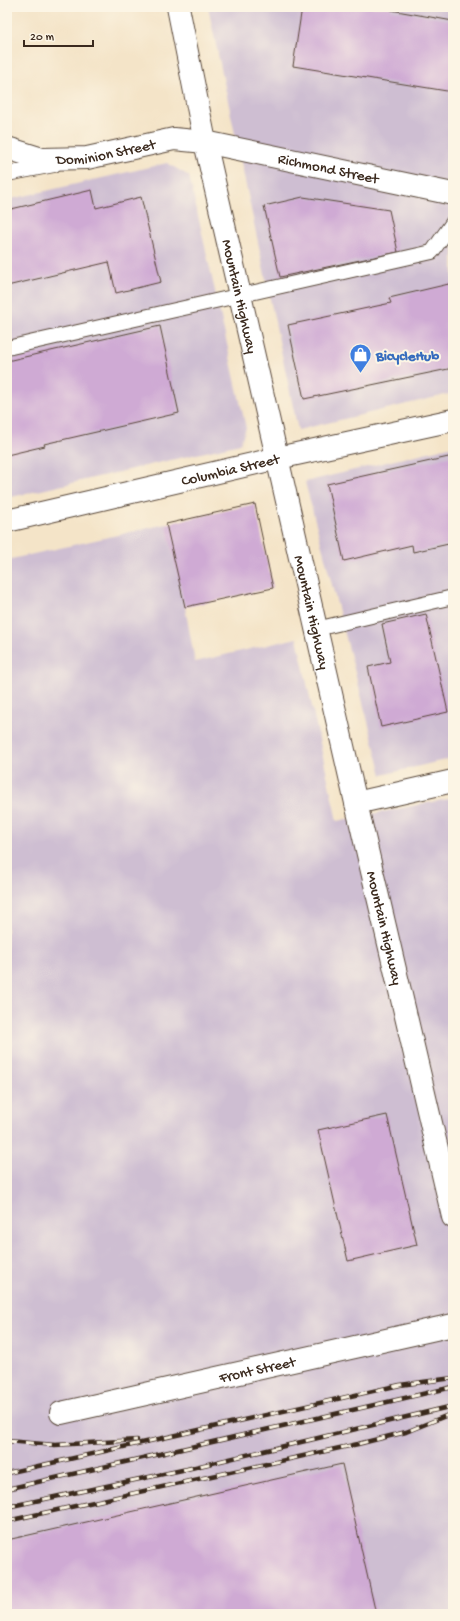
<svg xmlns="http://www.w3.org/2000/svg" width="460" height="1621" font-family="'Gochi Hand',sans-serif">
  <style>
    .industrial { fill: #cebed2 }
    .building { fill: #cfaad4 }
    .lines { fill: none; stroke-linecap: round; stroke-linejoin: round }
    .service-casing { stroke: #574638; stroke-width: 16 }
    .minor-casing { stroke: #574638; stroke-width: 24 }
    .service { stroke: #fff; stroke-width: 14 }
    .minor { stroke: #fff; stroke-width: 22 }
    .rail-casing { stroke: #3b2a1e; stroke-width: 4.5 }
    .rail { stroke: #fcf5e5; stroke-width: 3; stroke-dasharray: 9; stroke-linecap: butt }
    .labels { text-anchor: middle; stroke-width: 4; stroke-linejoin: round; paint-order: stroke }
    .street-label { font-size: 15px; fill: #3b2a1e; stroke: #fcf5e5 }
    .shop-label { font-size: 15px; font-weight: bold; fill: #366cbe; stroke: #fcf5e5; text-anchor: start }
  </style>
  <rect width="100%" height="100%" fill="#fcf5e5"/>
  <filter id="ink" filterUnits="userSpaceOnUse"><feTurbulence type="fractalNoise" baseFrequency=".025" numOctaves="2"/><feDisplacementMap in="SourceGraphic" scale="8" xChannelSelector="R" yChannelSelector="G"/><feConvolveMatrix kernelMatrix="1 2 1 2 8 2 1 2 1" color-interpolation-filters="sRGB"/></filter>
  <filter id="wash" filterUnits="userSpaceOnUse"><feTurbulence type="fractalNoise" baseFrequency=".012" numOctaves="4" result="noise"/><feDisplacementMap in="SourceGraphic" scale="16" xChannelSelector="R" yChannelSelector="G"/><feGaussianBlur stdDeviation="0.9" result="paint"/><feColorMatrix in="noise" values="0 0 0 0 0 0 0 0 0 0 0 0 0 0 0 0 0 1.4 0 .05"/><feComposite in="paint" operator="in"/></filter>
  <g filter="url(#wash)">
    <rect width="100%" height="100%" fill="#f4e4c8"/>
    <g class="industrial">
      <path d="M208,7h245v386l-155,37z"/>
      <path d="M167,163l22,13 57,252 -6,16 -233,54v-298z"/>
      <path d="M453,446v312l-71,17 -77,-293z"/>
      <path d="M166,524l19,83 10,55 102,-24 40,183 116,-23v816h-446v-1054z"/>
    </g>
    <g id="blocks">
      <g class="building">
        <path d="M302,7h90l-1,3 62,11v71l-160,-26z"/>
        <path d="M92,190l4,18 45,-11 20,85 -45,11 -7,-31 -102,24v-76z"/>
        <path d="M303,197l86,13 9,42 -118,25 -16,-71z"/>
        <path d="M453,283v85l-149,31 -16,-74 103,-22 -2,-5z"/>
        <path d="M160,326l19,87 -135,31 1,2 -38,9v-94z"/>
        <path d="M453,456v87l-40,9 -1,-7 -68,16 -17,-77z"/>
        <path d="M255,504l18,84 -88,19 -19,-83z"/>
        <path d="M426,614l22,98 -67,15 -13,-60 22,-5 -8,-38z"/>
        <path d="M387,1115l30,130 -69,16 -30,-131z"/>
        <path d="M342,1464l34,150h-369v-74z"/>
      </g>
    </g>
  </g>
  <g filter="url(#ink)">
    <use href="#blocks" fill-opacity="0" stroke="#574638" stroke-width="1"/>
    <g class="lines">
      <defs>
        <g id="service">
          <path d="M7,174l47,-9"/>
          <path d="M7,348l425,-96 21,-30"/>
          <path d="M316,629l137,-32"/>
        </g>
        <g id="minor">
          <path id="s1" d="M178,7l27,135 151,661 97,414"/>
          <path id="s2" d="M7,148l35,11 45,-1 87,-19 31,3 248,52"/>
          <path id="s3" d="M7,521l271,-63 175,-38"/>
          <path d="M356,803l97,-22"/>
          <path id="s4" d="M61,1413l392,-88"/>
        </g>
      </defs>
      <use href="#service" class="service-casing"/>
      <use href="#minor" class="minor-casing"/>
      <use href="#service" class="service"/>
      <use href="#minor" class="minor"/>
      <defs>
        <g id="rail">
          <path d="M7,1441l48,4 82,-5"/>
          <path d="M7,1473l393,-88 53,-7"/>
          <path d="M7,1489l446,-102"/>
          <path d="M7,1507l180,-38 266,-63"/>
          <path d="M7,1521l351,-77 48,-12 47,-19"/>
        </g>
      </defs>
      <use href="#rail" class="rail-casing"/>
      <use href="#rail" class="rail"/>
    </g>
  </g>
  <defs>
    <symbol id="shop-pin" viewBox="-11 -11 22 30"><path d="M0 17L-7.5 6A9.5 9.5 0 1 1 7.5 6Z" fill="#3f7fe0" stroke="#fcf5e5"/><path d="M-5-2.5h2.3a2.7 3.5 0 0 1 5.4 0H5L5.5 6h-11ZM-1.5-2.5h3a1.5 2.3 0 0 0-3 0Z" fill="#fff"/></symbol>
  </defs>
  <g fill-rule="evenodd">
    <use href="#shop-pin" x="348" y="342" width="25" height="34"/>
  </g>
  <g class="labels">
    <g class="street-label">
      <text dy="5" stroke="none"><textPath href="#s2" startOffset="101">Dominion Street</textPath></text>
      <text dy="5" stroke="none"><textPath href="#s2" startOffset="328">Richmond Street</textPath></text>
      <text dy="5" stroke="none"><textPath href="#s1" startOffset="296">Mountain Highway</textPath></text>
      <text dy="5" stroke="none"><textPath href="#s3" startOffset="229">Columbia Street</textPath></text>
      <text dy="5" stroke="none"><textPath href="#s1" startOffset="620">Mountain Highway</textPath></text>
      <text dy="5" stroke="none"><textPath href="#s1" startOffset="944">Mountain Highway</textPath></text>
      <text dy="5" stroke="none"><textPath href="#s4" startOffset="201">Front Street</textPath></text>
    </g>
    <g class="shop-label">
      <text x="376" y="360">BicycleHub</text>
    </g>
  </g>
  <rect width="460" height="1621" fill="none" stroke="#fcf5e5" stroke-width="24"/>
  <path d="M24 40v6h69v-6" fill="none" stroke="#3b2a1e" stroke-width="2"/>
  <text x="30" y="40" font-size="12" fill="#3b2a1e" stroke="#fcf5e5" stroke-width="3" paint-order="stroke">20 m</text>
</svg>
